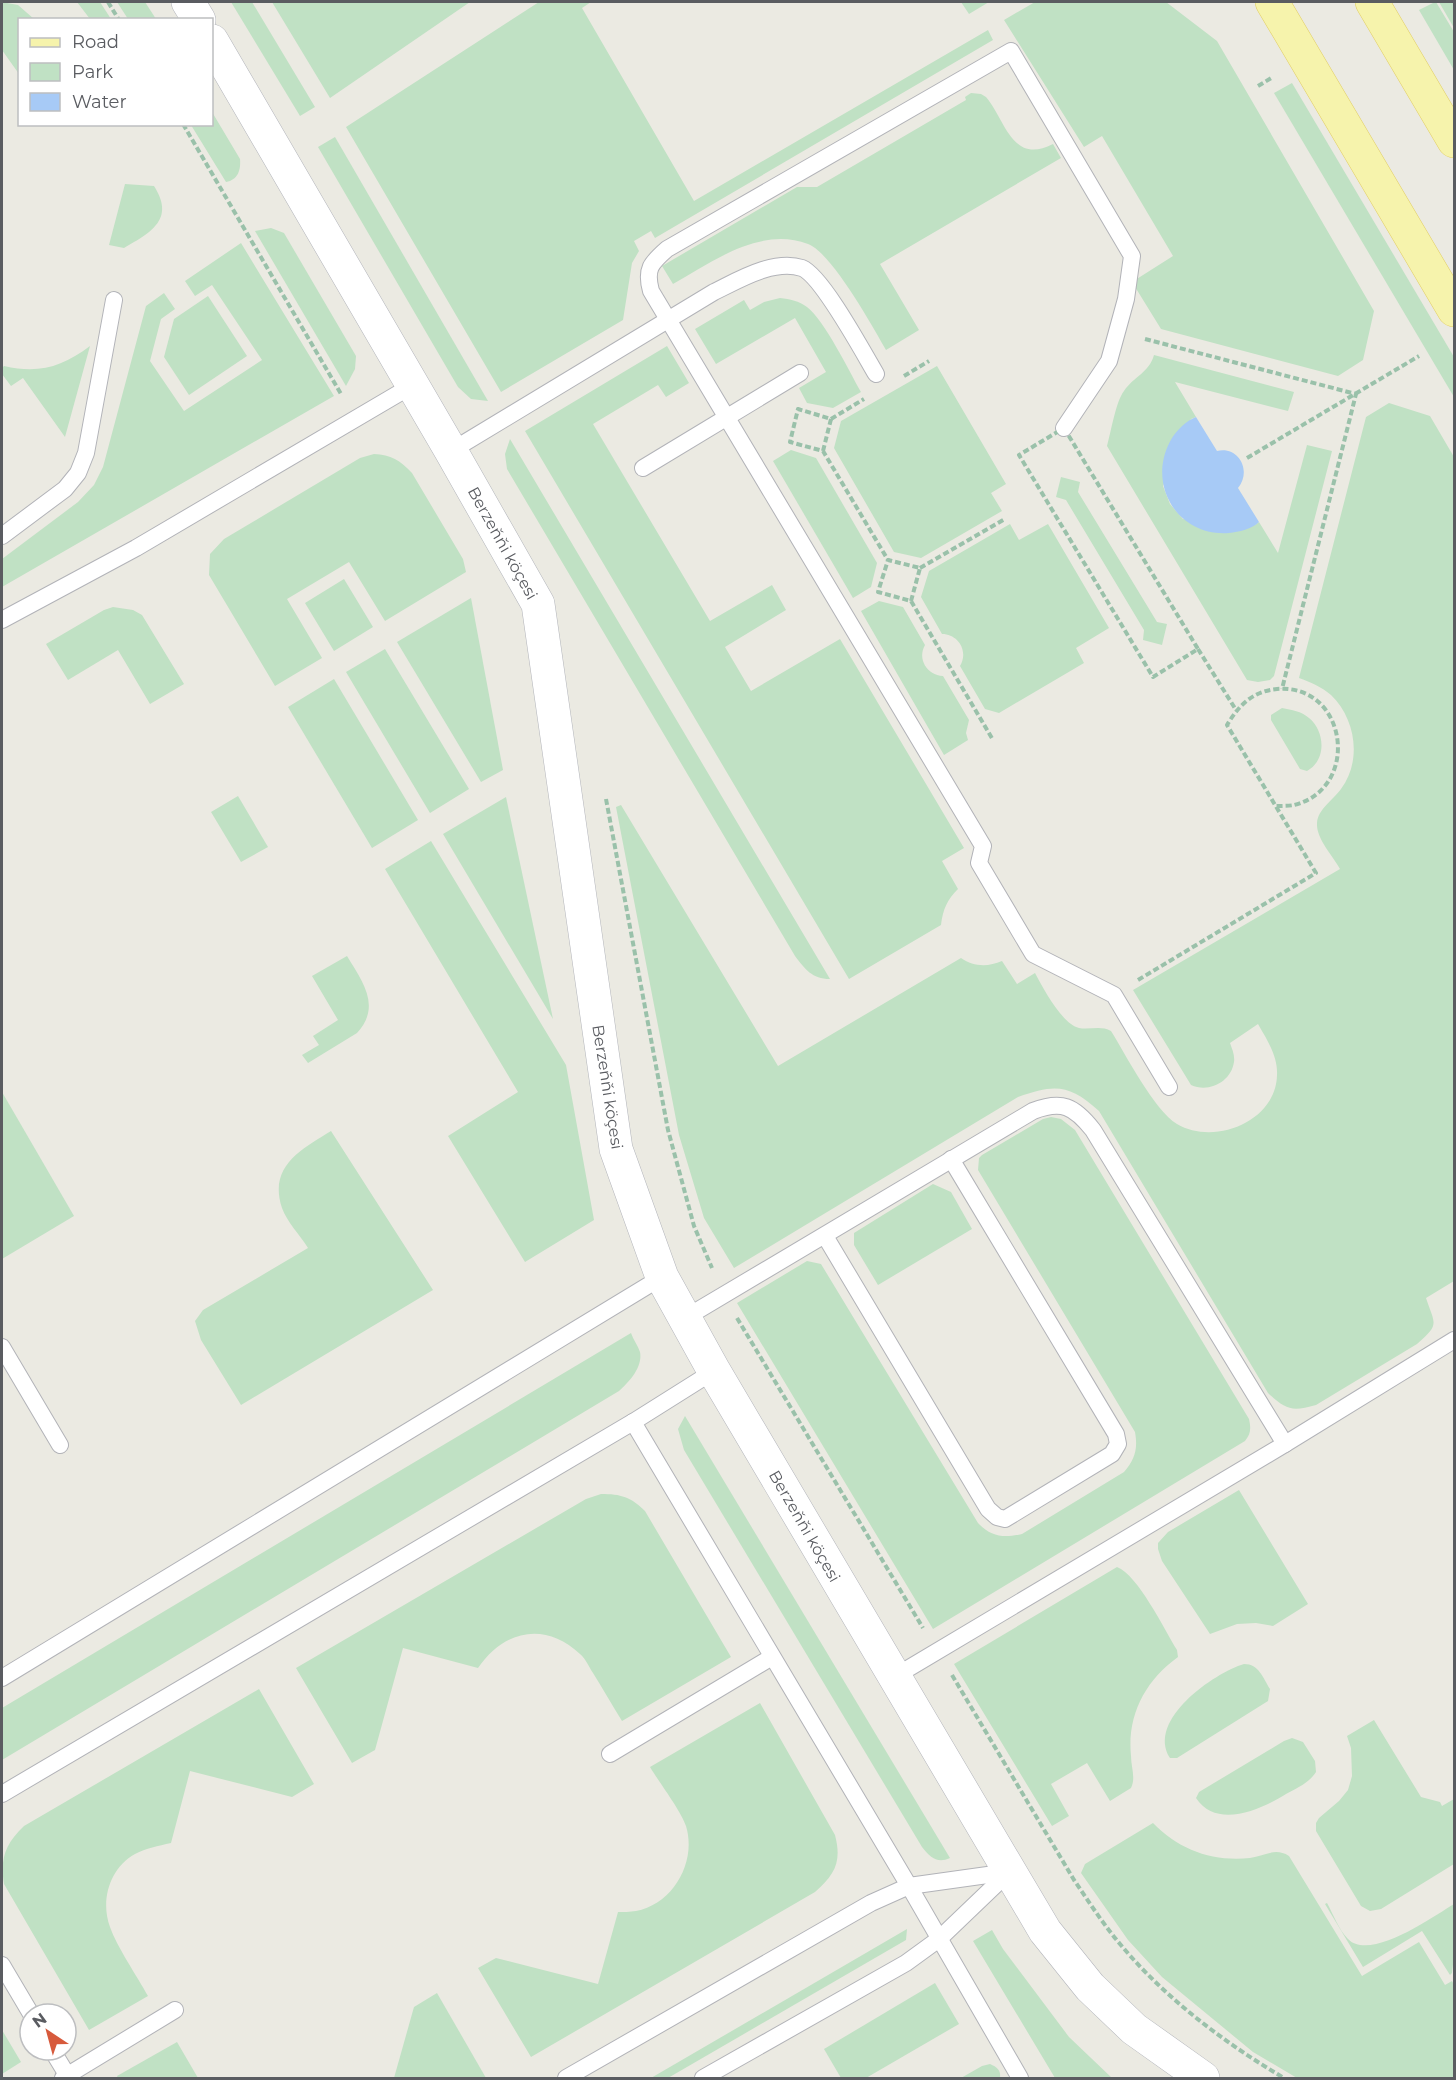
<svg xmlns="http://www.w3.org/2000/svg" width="1456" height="2080" font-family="Montserrat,sans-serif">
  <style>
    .green { fill: #c0e1c4 }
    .water { fill: #a7caf6 }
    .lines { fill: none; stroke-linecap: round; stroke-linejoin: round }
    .lane-casing { stroke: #b2b3b8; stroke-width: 18 }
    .secondary-casing { stroke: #b3b5bb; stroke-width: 34 }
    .primary-casing { stroke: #e2ce64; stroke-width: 34 }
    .path { stroke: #9ac1aa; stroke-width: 4; stroke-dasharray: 6 3; stroke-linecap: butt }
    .lane { stroke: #fff; stroke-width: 16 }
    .secondary { stroke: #fff; stroke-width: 33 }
    .primary { stroke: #f6f3ac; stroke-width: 33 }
    .labels { text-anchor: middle; stroke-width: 4.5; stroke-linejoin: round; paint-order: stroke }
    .street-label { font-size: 16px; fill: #5a5c61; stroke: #fff }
  </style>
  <rect width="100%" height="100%" fill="#ebeae2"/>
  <g class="green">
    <path d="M2,2l16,3 16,14 -14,1 -1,54 -17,-24z"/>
    <path d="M77,2h23l11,17h-21z"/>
    <path d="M117,2h28l11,17h-28z"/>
    <path d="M231,2h21l63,105 -15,9z"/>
    <path d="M272,2h198l-140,96z"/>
    <path d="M539,2h52l-9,6 112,193 294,-171 5,10 -338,198 -4,-7 -17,10 5,10 -7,12 -9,57 -122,72 -155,-265z"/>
    <path d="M961,2h28l-20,12z"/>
    <path d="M1035,2h131l51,39 157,270 -11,49 -25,16 -177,-47 -29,-47 41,-26 -71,-120 -18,11 -80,-127z"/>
    <path d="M1435,2h1l18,30v38l-35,-60z"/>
    <path d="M1439,2h15v26z"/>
    <path d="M1292,83l162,274v40l-180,-304z"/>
    <path d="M971,93l10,1 5,3c20,24 26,68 67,47l8,14 -181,106 39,66 -33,20c-13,-23 -55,-98 -78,-106 -48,-18 -96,18 -135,40l-11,-18 135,-79h20l149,-87 -1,-3z"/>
    <path d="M212,112l28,47c1,11 -2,21 -14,23l-35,-57 21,-1z"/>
    <path d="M335,137l153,264 -17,-2 -13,-12 -140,-240z"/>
    <path d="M125,184l29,2c21,33 -2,46 -30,62l-15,-3z"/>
    <path d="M271,228l13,5 72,123 -1,13 -9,17 -91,-155z"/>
    <path d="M241,243l93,153 -332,191v-28l76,-57 16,-17 9,-18 43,-161 18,-13 11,16 -14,10 -11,42 34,50 78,-51 -50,-75 -17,11 -10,-15z"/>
    <path d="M208,296l39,60 -58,39 -25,-38 10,-38z"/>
    <path d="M780,298c10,1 19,3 27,9 18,14 42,64 54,85l-28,16 -26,-5 -8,-15 27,-16 -31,-54 -79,46 -21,-35 49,-29 6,10 14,-8z"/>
    <path d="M90,346l-25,91 -42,-59 -12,8 -9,-12v-6l2,-2c35,8 58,1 86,-20z"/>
    <path d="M667,346l22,37 -23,14 -8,-12 -65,39 117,197 62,-36 14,25 -61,37 26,44 89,-52 124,209 -22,13 16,28c-11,11 -15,20 -17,36l-92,54 -324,-548z"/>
    <path d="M1154,355l140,37 -6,19 -113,-29 21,35 -5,2 -28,67 7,18 13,15 72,6 4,-3 19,31 29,-108 25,6 -58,225 -4,4 -12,2 -11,-2 -140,-234c4,-14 9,-45 17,-55 10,-15 25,-18 30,-36z"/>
    <path d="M937,366l69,118 -15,9 11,18 -81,47 -27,-6 -60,-104 7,-27z"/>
    <path d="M1389,403l41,13 24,41v824l-28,17c9,27 14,26 -9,46l-101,61c-24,7 -30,5 -48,-12l-169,-282c-30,-27 -44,-27 -81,-14l-284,171 -30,-50 -25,-83 -63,-328 5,-2 157,261 183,-108c13,9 27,9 41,3l15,23 18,-11c8,15 27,51 44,55 11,2 22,-3 32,3 15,24 43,79 66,93 37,22 99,-2 100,-49 1,-19 -10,-35 -19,-51l-28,19c2,6 5,12 4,19 -3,20 -25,31 -43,23l-58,-95 207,-121c-7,-13 -24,-30 -23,-46 1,-14 16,-23 24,-34 21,-28 15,-70 -10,-94 -9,-8 -21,-13 -32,-17l67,-261z"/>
    <path d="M510,439l320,540c-18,0 -25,-10 -35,-23l-288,-487 -2,-15z"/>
    <path d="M791,450l25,8 61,105 -6,24 -18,11 -80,-137z"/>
    <path d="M374,454c17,1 26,6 38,19l51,86 3,13 -81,49 -36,-59 -62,37 35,59 -47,28 -66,-111 1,-21 14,-15 136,-81z"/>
    <path d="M1061,477l19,5 -2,10 79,130 10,2 -5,21 -19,-5 1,-10 -78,-130 -10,-3z"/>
    <path d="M1010,524l9,16 29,-16 61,104 -33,20 8,15 -85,50 -14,-4 -25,-43c9,-15 -2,-32 -18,-32l-21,-37 8,-26z"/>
    <path d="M344,579l29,48 -39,24 -29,-48z"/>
    <path d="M471,598l32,172 -22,12 -84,-140z"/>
    <path d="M879,601l24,6 22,38c-8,14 2,30 18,31l26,44 -3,13 2,7 -24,15 -83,-144z"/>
    <path d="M113,607l20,3 9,5 42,69 -34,20 -32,-54 -50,30 -22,-36 58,-34z"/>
    <path d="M385,649l84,140 -39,24 -84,-141z"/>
    <path d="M334,679l84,141 -46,28 -84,-141z"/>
    <path d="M1282,708c10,2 19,3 27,10 16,13 18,42 -2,53l-7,-2 -29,-49v-5z"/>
    <path d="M238,796l30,51 -27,15 -30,-50z"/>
    <path d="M506,797l47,222 -110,-185z"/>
    <path d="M431,841l135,224 28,155 -69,42 -77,-126 70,-44 -133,-223z"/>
    <path d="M347,956c15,25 35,50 10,77l-49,30 -6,-8 17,-10 -6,-9 25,-16 -26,-44z"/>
    <path d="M2,1092l72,124 -72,43z"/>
    <path d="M1051,1117l10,2 14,11 174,289c2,9 2,15 -4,22l-312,188 -196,-326 70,-42 14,3 157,259c13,14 26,15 44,11l102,-62c11,-13 14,-23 11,-40l-157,-262 1,-12 3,-3 61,-36z"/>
    <path d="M331,1131l102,159 -192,115 -40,-65 -6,-19 8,-11 105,-62c-8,-13 -21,-26 -26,-40 -14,-42 20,-59 49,-77z"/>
    <path d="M933,1184l18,8 21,37 -94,56 -24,-40v-12z"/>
    <path d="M631,1333c2,6 7,13 9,19 3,15 -11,30 -21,39l-617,369v-52z"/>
    <path d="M685,1416l265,442c-13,6 -20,-1 -28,-11l-238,-397 -6,-21z"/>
    <path d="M1239,1490l69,114 -35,22 -17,-3 -19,1 -27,10 -48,-73 -4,-12v-6l10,-11z"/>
    <path d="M601,1494c20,0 30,3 44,17l86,146 -109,64c-10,-16 -19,-32 -29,-48 -4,-6 -7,-14 -13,-19 -35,-33 -76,-24 -102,14l-75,-20 -28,102 -23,13 -56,-95 290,-169z"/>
    <path d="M1117,1567c21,8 47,62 60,83l1,7c-33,24 -51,58 -47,99 0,11 5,22 0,32l-21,13 -23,-38 -36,21 18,32 -17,10 -98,-162z"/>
    <path d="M1244,1664c15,0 19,14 26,25l-2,12 -91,57h-7c-24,-38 44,-85 74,-94z"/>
    <path d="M259,1689l55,95 -22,13 -102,-26 -19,72c-13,3 -25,5 -36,11 -25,14 -35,46 -25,73 7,20 27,49 38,69l-59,34 -85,-146c-4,-25 1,-40 20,-58z"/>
    <path d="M760,1703l75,132c7,27 0,39 -20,57l-284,165 -53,-89 18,-10 102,26 20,-72c5,0 12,0 18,-1 37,-7 61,-49 50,-85 -5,-15 -27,-44 -36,-59z"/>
    <path d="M1374,1720l47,77 19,5 2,4 12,-7v65l-73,45 -11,2 -9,-5 -45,-75v-8l3,-5 20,-17 9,-11 4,-14 -1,-28 -4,-12z"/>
    <path d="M1292,1738l11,4 12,19 1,11c-7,11 -19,16 -30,22 -24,15 -69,36 -90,4l3,-6 85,-51z"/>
    <path d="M1153,1823c26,27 60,39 97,35 15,-2 25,-11 39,-2l73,120 57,-34 26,43 7,-4 2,4v93h-157l-44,-26 -91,-75 -34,-37 -47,-67 4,-9z"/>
    <path d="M1327,1903c6,11 12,27 21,36 22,23 86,-23 106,-35v52l-2,17 -2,2 -28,-44 -59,36 -38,-63z"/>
    <path d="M907,1929l-1,11 -238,138h-17z"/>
    <path d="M992,1930l11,19 66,88 43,41h-57l-82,-137z"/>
    <path d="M935,1983l24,41 -93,54h-25l-17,-29z"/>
    <path d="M437,1993l49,85h-92l20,-71z"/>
    <path d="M2,2030l19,32 -19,12z"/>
    <path d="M177,2042l21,36h-80l-1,-2z"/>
    <path d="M990,2064c7,3 11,6 10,14h-39l21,-12z"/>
  </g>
  <path class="water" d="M1196,417l21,34c22,-5 35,20 21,37l21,34c-7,7 -20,10 -30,11 -52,4 -84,-50 -57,-95 5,-8 14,-17 24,-21z"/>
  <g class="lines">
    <defs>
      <g id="lane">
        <path d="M1064,428l45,-67 17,-62 6,-43 -121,-205 -344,198c-16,14 -22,20 -16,42l332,555 -4,17 54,91 81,41 55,92"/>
        <path d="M451,451l263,-159c25,-12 59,-33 88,-24 20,8 61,84 74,106"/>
        <path d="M643,468l157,-95"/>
        <path d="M2,536l63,-47 13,-16 8,-20 28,-153"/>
        <path d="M2,620l134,-72 277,-163"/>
        <path d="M825,1236l163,273 9,8 8,2 107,-65 6,-10 -2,-10 -165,-275"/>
        <path d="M685,1318l348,-207c29,-11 41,-5 60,19l192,314"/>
        <path d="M2,1347l58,98"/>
        <path d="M633,1422l276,464 111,192"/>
        <path d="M894,1677l391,-233 169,-104"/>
        <path d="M2,1678l660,-401"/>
        <path d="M610,1754l162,-97"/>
        <path d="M2,1794l631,-372 81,-51"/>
        <path d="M2,1965l29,49"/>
        <path d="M52,2050l17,28"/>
        <path d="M63,2078l112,-68"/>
        <path d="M566,2078l305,-175 38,-17 100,-14"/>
        <path d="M703,2078l203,-115 33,-24 70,-67"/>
      </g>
      <g id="secondary">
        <path d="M188,2l11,18"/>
        <path d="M212,41l239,410 87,153 78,545 46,128 52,94 331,560 45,56 44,42 69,49"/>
      </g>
      <g id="primary">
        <path d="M1272,2l182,308"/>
        <path d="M1372,2l82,139"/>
      </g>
    </defs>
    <use href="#lane" class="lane-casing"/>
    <use href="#secondary" class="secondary-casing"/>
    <use href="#primary" class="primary-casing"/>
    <g class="path">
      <path d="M108,2l11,18"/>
      <path d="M1258,86l15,-9"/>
      <path d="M183,124l158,270"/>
      <path d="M1145,339l211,55 -74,295"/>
      <path d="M904,376l25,-15"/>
      <path d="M831,419l33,-20"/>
      <path d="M1064,428l134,221 -45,28 -134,-222z"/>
      <path d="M823,451l8,-32 -33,-10 -8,33 33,9 65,109"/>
      <path d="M1247,458l172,-102"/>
      <path d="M920,568l85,-49"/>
      <path d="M911,601l9,-33 -32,-8 -10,32 33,9 82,139"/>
      <path d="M1198,649l38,61"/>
      <path d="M606,799l62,331 26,96 18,42"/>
      <path d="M1138,980l178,-107 -89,-148c12,-20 26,-34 50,-36 70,-6 85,99 17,116 -5,1 -12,1 -18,1"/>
      <path d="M737,1318l186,310"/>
      <path d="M952,1675l122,205c15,22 29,44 46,64 45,54 103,98 164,134"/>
    </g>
    <use href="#lane" class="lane"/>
    <use href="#secondary" class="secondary"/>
    <use href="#primary" class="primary"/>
  </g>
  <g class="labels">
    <g class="street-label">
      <text transform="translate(503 543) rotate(61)" y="6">Berzeňňi köçesi</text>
      <text transform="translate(608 1087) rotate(81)" y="6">Berzeňňi köçesi</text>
      <text transform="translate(805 1526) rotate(60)" y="6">Berzeňňi köçesi</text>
    </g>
  </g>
  <rect width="1456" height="2080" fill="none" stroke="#5a5c61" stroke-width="6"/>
  <rect x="18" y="18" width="195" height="108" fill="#ffffff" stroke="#bdbec0" stroke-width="1.5"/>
  <rect x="30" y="38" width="30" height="9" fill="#f6f3ac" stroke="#bdbec0" stroke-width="1.5"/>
  <text x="72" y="48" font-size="18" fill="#5a5c61">Road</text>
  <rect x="30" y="63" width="30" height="18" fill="#c0e1c4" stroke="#bdbec0" stroke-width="1.5"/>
  <text x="72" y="78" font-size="18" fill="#5a5c61">Park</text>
  <rect x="30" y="93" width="30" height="18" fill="#a7caf6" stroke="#bdbec0" stroke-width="1.5"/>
  <text x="72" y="108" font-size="18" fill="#5a5c61">Water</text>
  <g transform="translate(48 2032) rotate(324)"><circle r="28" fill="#ffffff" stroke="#bdbec0" stroke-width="1.5"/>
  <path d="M0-4.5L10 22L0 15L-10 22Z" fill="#d75a3c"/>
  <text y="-9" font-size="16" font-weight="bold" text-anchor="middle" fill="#5a5c61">N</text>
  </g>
</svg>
